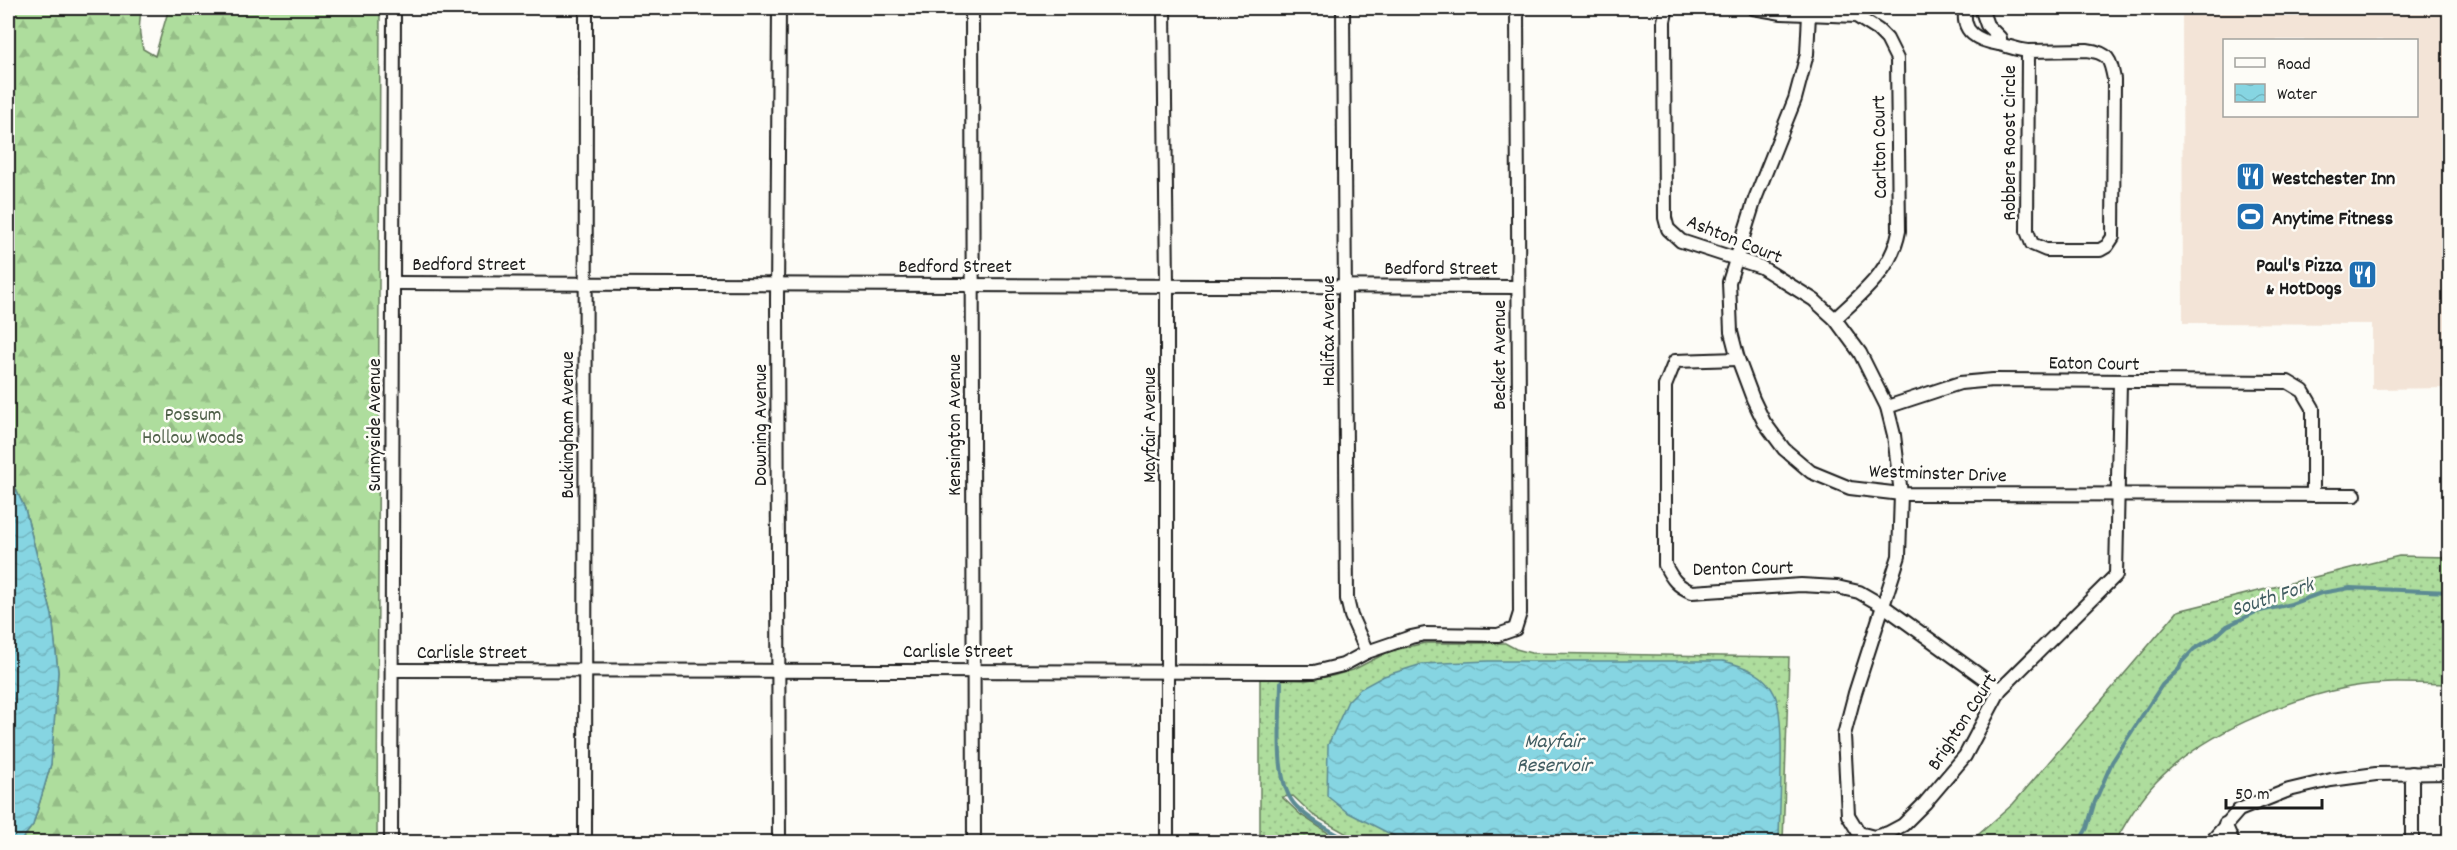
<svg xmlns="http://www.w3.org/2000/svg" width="2457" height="850" font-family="Dekko,sans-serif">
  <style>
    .built { fill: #f3e4d7; fill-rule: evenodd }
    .grass { fill: url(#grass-dots); stroke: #657c5c; stroke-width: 1.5 }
    .forest { fill: url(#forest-firs); stroke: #657c5c; stroke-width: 1.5 }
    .water { fill: url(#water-waves); stroke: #5c8b93; stroke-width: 1.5 }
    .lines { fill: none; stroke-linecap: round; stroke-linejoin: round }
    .stream { stroke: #5c8b93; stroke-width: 4 }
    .street-casing { stroke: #1c1c1c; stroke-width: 16 }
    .street { stroke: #fdfcf7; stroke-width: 12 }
    .labels { text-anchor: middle; stroke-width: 5; stroke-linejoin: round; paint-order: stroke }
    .street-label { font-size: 20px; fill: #1c1c1c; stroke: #fdfcf7 }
    .poi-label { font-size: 20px; font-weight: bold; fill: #1c1c1c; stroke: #fdfcf7; text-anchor: start }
    .park-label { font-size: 20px; fill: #4f6049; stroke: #fdfcf7 }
    .water-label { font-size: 21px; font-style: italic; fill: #415d61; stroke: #fdfcf7 }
  </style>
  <defs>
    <pattern id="grass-dots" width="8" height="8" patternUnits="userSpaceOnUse" patternTransform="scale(1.5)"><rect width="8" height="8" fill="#aedd9d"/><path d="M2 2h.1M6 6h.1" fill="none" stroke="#95bd87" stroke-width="1.8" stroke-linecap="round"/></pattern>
    <pattern id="forest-firs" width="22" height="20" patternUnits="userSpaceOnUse" patternTransform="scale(1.5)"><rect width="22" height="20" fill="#aedd9d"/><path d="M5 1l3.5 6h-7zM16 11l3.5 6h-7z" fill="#95bd87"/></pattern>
    <pattern id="water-waves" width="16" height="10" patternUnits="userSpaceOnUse" patternTransform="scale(1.5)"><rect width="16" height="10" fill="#86d5e2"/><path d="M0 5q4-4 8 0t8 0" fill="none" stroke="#73b6c1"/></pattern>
  </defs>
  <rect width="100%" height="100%" fill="#fdfcf7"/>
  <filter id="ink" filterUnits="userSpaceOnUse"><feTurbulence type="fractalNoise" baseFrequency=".0167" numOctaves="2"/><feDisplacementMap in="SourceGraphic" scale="12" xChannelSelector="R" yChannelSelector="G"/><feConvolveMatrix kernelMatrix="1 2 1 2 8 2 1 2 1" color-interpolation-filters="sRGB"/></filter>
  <g filter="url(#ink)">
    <g class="built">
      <path d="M777,8h196v1l-196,1z"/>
      <path d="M2182,8h267v380l-77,1v-65l-189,-1zM2224,40h192v76h-192z"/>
    </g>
    <g class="grass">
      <path d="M2399,556l50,1v127c-33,-1 -67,-3 -99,3 -66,13 -148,47 -194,95 -17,18 -30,40 -41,60h-145l43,-38 165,-193z"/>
      <path d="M1425,643h80l11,6 15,4 258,4 -6,185h-422l-48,-27 -20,-19 -11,1 19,18 41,27h-82v-163l47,1 25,-4 21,-6 37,-19z"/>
    </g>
    <path class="forest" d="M8,8h134c-4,15 -3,26 1,41l12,7 14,-48h211l-3,834h-357l13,-17 18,-61 7,-92 -6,-57 -27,-106 -17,-37z"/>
    <g class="water">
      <path d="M8,472l17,37 27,106 6,57 -7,92 -18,61 -13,17h-12z"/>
      <path d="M1488,661h235c21,5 42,12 52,34 11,25 4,116 4,147h-373l-59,-30 -20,-16 1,-51 20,-44 12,-12 24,-13 38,-12z"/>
    </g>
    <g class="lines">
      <g class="stream">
        <path d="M1281,682c0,33 -9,102 16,125 15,15 36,25 54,35"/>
        <path d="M2079,842l8,-14 7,-24 18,-42 50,-77 17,-16 2,-6 13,-14 22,-13 11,-10 29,-14 35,-8 30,-11 29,-5 100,4"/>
      </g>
      <defs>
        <g id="street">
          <path d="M779,8l-2,293 2,541"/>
          <path d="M972,8l2,834"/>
          <path d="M1164,8l3,277v557"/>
          <path d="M1343,8l4,591 4,17 16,36"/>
          <path d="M1667,8l-3,13 1,197 3,11 13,12 80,26 53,33 21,19 25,34 27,54 7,28 7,59 -2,62 -44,137 -11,42 4,80 11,18 15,4 14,-4 15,-8 22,-22 40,-47 35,-66 116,-115 4,-193"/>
          <path d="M1753,8l29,5 74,3 22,14 9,9 10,20 2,172c-7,39 -36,61 -64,88"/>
          <path d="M1806,8l3,6 -2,40 -12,45 -40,100 -26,83 2,50 7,27 15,40 11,23 20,27 27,23 39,16 51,6 454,1"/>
          <path d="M1966,8c-6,24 12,33 33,36 9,2 19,6 29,7"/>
          <path d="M1981,8l6,17 13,13v6"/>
          <path d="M2087,50c22,3 23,9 27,29l-1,158 -6,9 -7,4h-54l-14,-6 -5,-13 1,-180z"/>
          <path d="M393,283l1124,4"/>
          <path d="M1738,359l-63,2 -10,25v179c7,14 12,21 27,27l109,-7 36,2 22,5 26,15 115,83"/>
          <path d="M1887,407l73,-24 33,-3 295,2 15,9 10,17v87"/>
          <path d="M393,670l921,2 29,-7 24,-13 44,-15 14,-3 73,1 17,-6 5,-16 -3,-605"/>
          <path d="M2225,824l8,18"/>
          <path d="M391,842l3,-834"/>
          <path d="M585,842l1,-834"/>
          <path d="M2211,842l28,-32 50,-20 42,-10 45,-6 74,-1"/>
          <path d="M2412,842v-69"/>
        </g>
      </defs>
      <use href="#street" class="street-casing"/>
      <use href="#street" class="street"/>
    </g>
  </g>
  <defs>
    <symbol id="restaurant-square" viewBox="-11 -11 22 22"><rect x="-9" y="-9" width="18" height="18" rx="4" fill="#1f6fb2" stroke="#fdfcf7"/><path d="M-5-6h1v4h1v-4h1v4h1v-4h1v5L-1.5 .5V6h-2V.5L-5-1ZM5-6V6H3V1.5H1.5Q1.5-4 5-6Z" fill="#fff"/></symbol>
    <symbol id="stadium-square" viewBox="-11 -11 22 22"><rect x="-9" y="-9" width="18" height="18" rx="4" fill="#1f6fb2" stroke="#fdfcf7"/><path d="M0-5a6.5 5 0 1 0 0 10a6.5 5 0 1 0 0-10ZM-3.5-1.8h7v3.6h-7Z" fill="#fff"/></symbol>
  </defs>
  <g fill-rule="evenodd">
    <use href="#restaurant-square" x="2234" y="160" width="33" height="33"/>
    <use href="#stadium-square" x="2234" y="200" width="33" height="33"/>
    <use href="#restaurant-square" x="2346" y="258" width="33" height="33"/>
  </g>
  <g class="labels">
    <g class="street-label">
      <text transform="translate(2008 143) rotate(-90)" y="7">Robbers Roost Circle</text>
      <text transform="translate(1878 147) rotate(-91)" y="7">Carlton Court</text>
      <text transform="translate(1735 238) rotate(22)" y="7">Ashton Court</text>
      <text x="469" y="270">Bedford Street</text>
      <text x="955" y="272">Bedford Street</text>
      <text x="1441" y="274">Bedford Street</text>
      <text transform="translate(1327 331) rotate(-90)" y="7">Halifax Avenue</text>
      <text transform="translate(1498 355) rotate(-90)" y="7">Becket Avenue</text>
      <text transform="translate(2094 362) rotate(1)" y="7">Eaton Court</text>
      <text transform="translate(373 425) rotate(-90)" y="7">Sunnyside Avenue</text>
      <text transform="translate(566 425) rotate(-90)" y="7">Buckingham Avenue</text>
      <text transform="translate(759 425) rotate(-90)" y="7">Downing Avenue</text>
      <text transform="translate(953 425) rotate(-90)" y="7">Kensington Avenue</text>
      <text transform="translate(1148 425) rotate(-90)" y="7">Mayfair Avenue</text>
      <text transform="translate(1938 472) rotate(2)" y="7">Westminster Drive</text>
      <text transform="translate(1743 567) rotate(-1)" y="7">Denton Court</text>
      <text x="958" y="657">Carlisle Street</text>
      <text x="472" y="658">Carlisle Street</text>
      <text transform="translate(1961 721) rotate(-57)" y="7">Brighton Court</text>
    </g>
    <g class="poi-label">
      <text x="2272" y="184">Westchester Inn</text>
      <text x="2272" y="224">Anytime Fitness</text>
      <text x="2342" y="271" text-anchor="end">Paul's Pizza<tspan x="2342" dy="23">&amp; HotDogs</tspan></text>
    </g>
    <g class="park-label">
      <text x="193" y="420">Possum<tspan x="193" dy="23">Hollow Woods</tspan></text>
    </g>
    <g class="water-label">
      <text transform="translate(2272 596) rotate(-18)" y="7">South Fork</text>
      <text x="1554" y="747">Mayfair<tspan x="1554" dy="24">Reservoir</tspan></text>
    </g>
  </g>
  <rect width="2457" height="850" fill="none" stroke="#fdfcf7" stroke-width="30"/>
  <rect x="15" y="15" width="2427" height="820" fill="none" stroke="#1c1c1c" stroke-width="2" filter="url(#ink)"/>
  <rect x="2223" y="39" width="195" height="78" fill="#fdfcf7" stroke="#a3a29f" stroke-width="1.5"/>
  <rect x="2235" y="58" width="30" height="9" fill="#fdfcf7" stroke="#a3a29f" stroke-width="1.5"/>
  <text x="2277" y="69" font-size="18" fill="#1c1c1c">Road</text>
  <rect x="2235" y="84" width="30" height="18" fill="url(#water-waves)" stroke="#a3a29f" stroke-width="1.5"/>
  <text x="2277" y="99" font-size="18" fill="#1c1c1c">Water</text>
  <path d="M2226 799v9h96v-9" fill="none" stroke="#1c1c1c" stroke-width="3"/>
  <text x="2235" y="799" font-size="18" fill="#1c1c1c" stroke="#fdfcf7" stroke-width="4.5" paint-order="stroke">50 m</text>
</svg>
